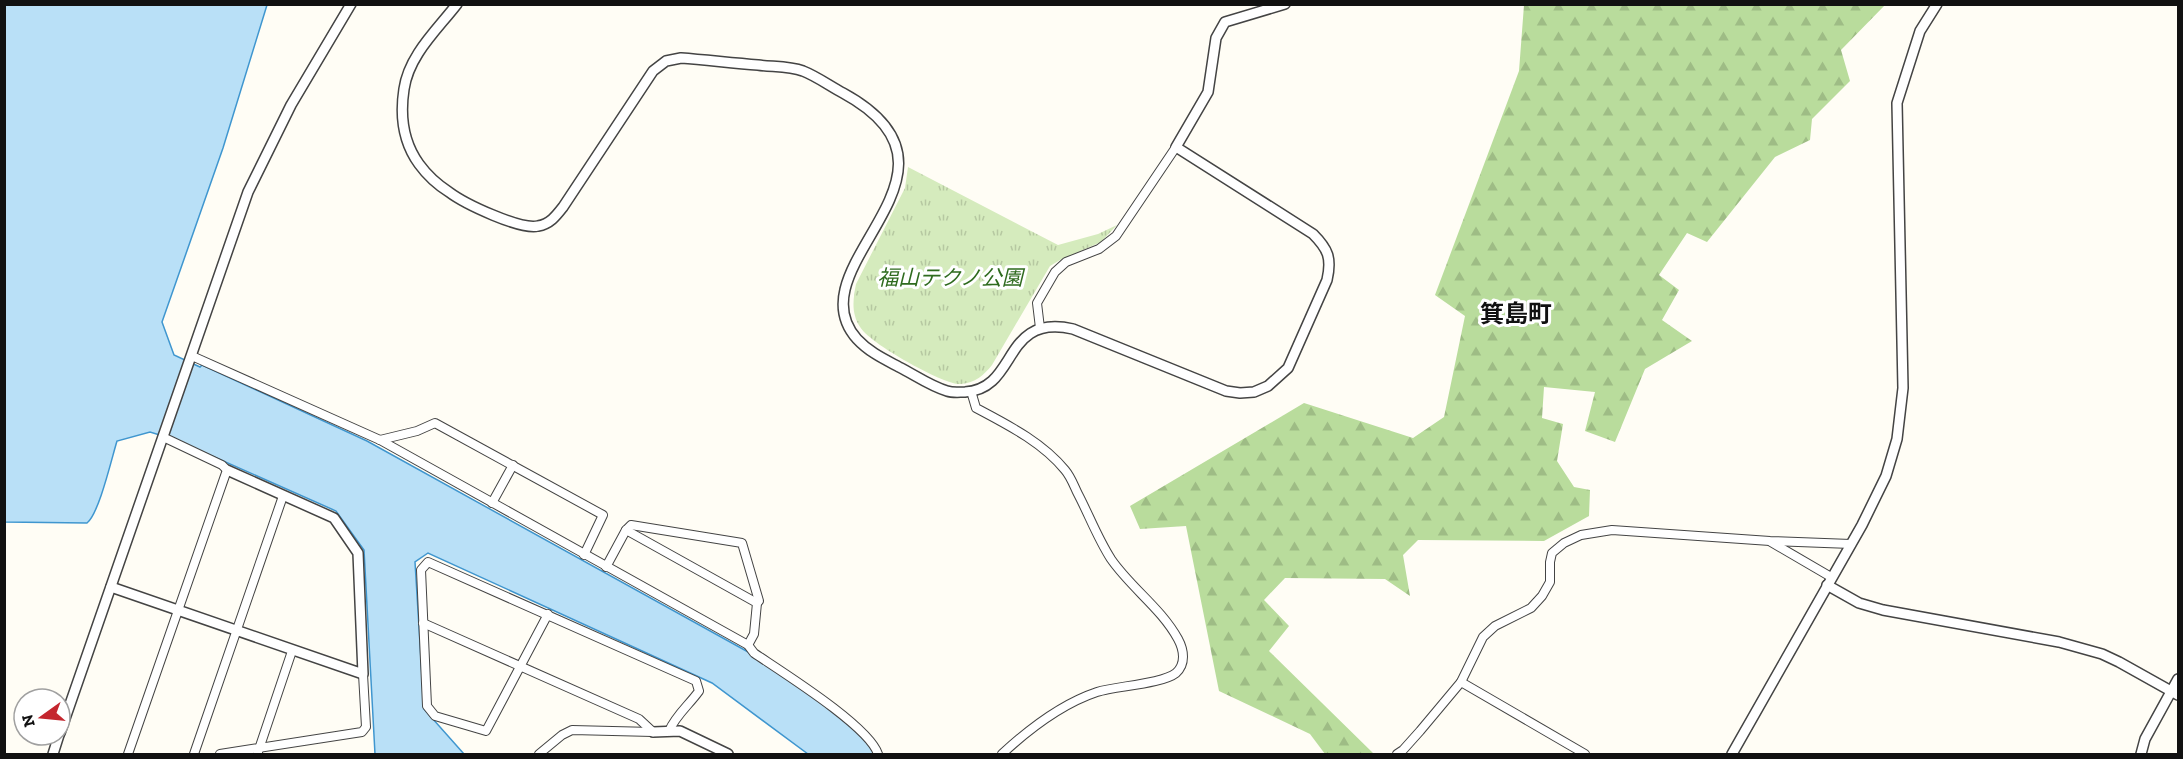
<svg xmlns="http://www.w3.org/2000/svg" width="2183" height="759" font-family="'Zilla Slab','Noto Sans JP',serif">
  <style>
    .forest { fill: url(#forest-firs) }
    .park { fill: url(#park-tufts) }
    .water { fill: #b9e0f7; stroke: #3f96cf; stroke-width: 1.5 }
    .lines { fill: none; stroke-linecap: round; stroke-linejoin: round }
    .minor-casing { stroke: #444; stroke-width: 10 }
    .tertiary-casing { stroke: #444; stroke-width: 12 }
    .minor { stroke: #fff; stroke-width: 8 }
    .tertiary { stroke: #fff; stroke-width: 9 }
    .labels { text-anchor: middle; stroke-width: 6; stroke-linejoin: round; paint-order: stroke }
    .park-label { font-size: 21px; font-style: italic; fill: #2f6b1f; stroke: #fff }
    .quarter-label { font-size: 24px; font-weight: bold; fill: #111; stroke: #fff }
  </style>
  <defs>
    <pattern id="forest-firs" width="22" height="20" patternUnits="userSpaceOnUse" patternTransform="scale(1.5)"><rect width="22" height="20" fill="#b9dc9c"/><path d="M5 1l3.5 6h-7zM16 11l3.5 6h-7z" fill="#9ebc85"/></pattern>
    <pattern id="park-tufts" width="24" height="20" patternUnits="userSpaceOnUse" patternTransform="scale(1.5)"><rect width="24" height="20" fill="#d5ebbd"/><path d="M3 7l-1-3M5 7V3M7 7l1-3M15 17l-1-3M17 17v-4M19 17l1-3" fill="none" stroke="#b6c8a1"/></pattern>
  </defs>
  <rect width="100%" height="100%" fill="#fffdf5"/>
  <path class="forest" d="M1524,5h361l-44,45 9,31 -38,38 -2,21 -35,17 -68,85 -20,-9 -28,42 20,15 -17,30 30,21 -47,28 -30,73 -30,-11 10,-39 -51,-5 -2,31 21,6 -6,37 17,26 16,3 -1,26 -45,25 -126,-1 -15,15 7,41 -25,-17 -100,-1 -21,22 25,26 -20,25 104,102 -1,1h-47l-15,-20 -91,-43 -33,-165 -46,3 -10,-23 174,-103 109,35 31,-21 21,-101 -30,-21 84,-224z"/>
  <path class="park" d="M908,167l150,78 40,-11 19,-9 -16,17 -41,18 -10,6 -58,99c-8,10 -17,18 -31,19 -15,2 -77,-34 -90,-46 -7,-5 -14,-13 -16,-22 -3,-10 -1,-22 1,-32l49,-96z"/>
  <path class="water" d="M5,5h262l-44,143 -61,174 12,33 26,12 2,-2 165,76 383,212 70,49 28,21 27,27 1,4h-68l-96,-71 -284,-130 -13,9 9,147 40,45h-89l-11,-204 -28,-39 -160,-71 -26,-8 -33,9c-5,16 -18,73 -30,82l-82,-1z"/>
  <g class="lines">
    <defs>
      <g id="minor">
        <path d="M1040,328l-3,-25 18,-31 11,-10 33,-13 17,-13 60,-89"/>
        <path d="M192,356l188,84 368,205 6,8c28,19 115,73 124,101"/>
        <path d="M971,391l5,17c32,17 66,34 89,62 6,7 9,16 13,24 11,21 20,45 33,65 20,29 50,49 67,80 6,11 8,25 -2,34 -14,11 -60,13 -79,19 -36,12 -68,37 -95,62"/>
        <path d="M380,440l37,-9 18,-8 168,92 -19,40"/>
        <path d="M492,503l21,-38"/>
        <path d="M626,530l5,-5 111,18 17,58 -2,2"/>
        <path d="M1771,542l60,35"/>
        <path d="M606,567l20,-37 131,73 -3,31 -6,11"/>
        <path d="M548,614l-62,117 -51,-15 -8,-10 -6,-136 7,-8 268,119 3,10c-10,14 -23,24 -30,40"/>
        <path d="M423,623l216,96 14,13"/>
        <path d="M1461,682l124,72"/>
        <path d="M258,752l34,-101"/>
        <path d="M128,754l99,-284 -5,-5 -59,-28"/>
        <path d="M194,754l89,-258"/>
        <path d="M220,754l142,-22 4,-5 -3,-53"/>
        <path d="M539,754l23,-19 10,-5 81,2"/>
        <path d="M1397,754l6,-4 17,-19 41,-49 22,-45 12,-11 36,-18 11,-12 8,-14v-20l2,-9 12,-10 17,-8 31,-5 158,11 81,3"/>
      </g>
      <g id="tertiary">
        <path d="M457,4c-20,26 -48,51 -53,85 -4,26 -1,53 15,75 8,11 19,21 30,28 16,12 71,38 89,34 12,-2 18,-10 25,-19l90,-136 13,-10 15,-3c26,2 51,5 77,7 14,2 31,1 45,6 13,5 27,15 40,22 147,80 -52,172 14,246 12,13 27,20 42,28 16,8 31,19 48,24 6,2 12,1 18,1 54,-3 36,-79 108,-63l153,62 14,2 14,-1 14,-6 20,-18 39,-88c5,-22 1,-31 -14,-46l-137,-87 32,-55 8,-54 9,-16 60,-18"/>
        <path d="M1827,585l32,18 24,7 176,32 43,12 17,8 59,33"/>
        <path d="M111,587l252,87 -5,-121 -24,-35 -107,-48"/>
        <path d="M653,732l27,-1 48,23"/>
        <path d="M60,733l188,-541 43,-87 60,-101"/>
        <path d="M53,754l6,-19"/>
        <path d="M1732,754l130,-229 24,-49 11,-37 6,-51 -6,-285 23,-72 17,-27"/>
        <path d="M2141,754l4,-15 33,-60"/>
      </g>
    </defs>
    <use href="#minor" class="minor-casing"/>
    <use href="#tertiary" class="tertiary-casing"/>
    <use href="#minor" class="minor"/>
    <use href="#tertiary" class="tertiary"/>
  </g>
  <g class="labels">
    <g class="park-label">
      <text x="950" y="285">福山テクノ公園</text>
    </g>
    <g class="quarter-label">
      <text x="1516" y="322">箕島町</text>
    </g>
  </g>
  <rect width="2183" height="759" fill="none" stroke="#111111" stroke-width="12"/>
  <g transform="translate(42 717) rotate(255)"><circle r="28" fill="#ffffff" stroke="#a0a0a0" stroke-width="1.5"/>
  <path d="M0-4.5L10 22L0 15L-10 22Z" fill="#c4262e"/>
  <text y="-9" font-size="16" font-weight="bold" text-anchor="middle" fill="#111111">N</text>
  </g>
</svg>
